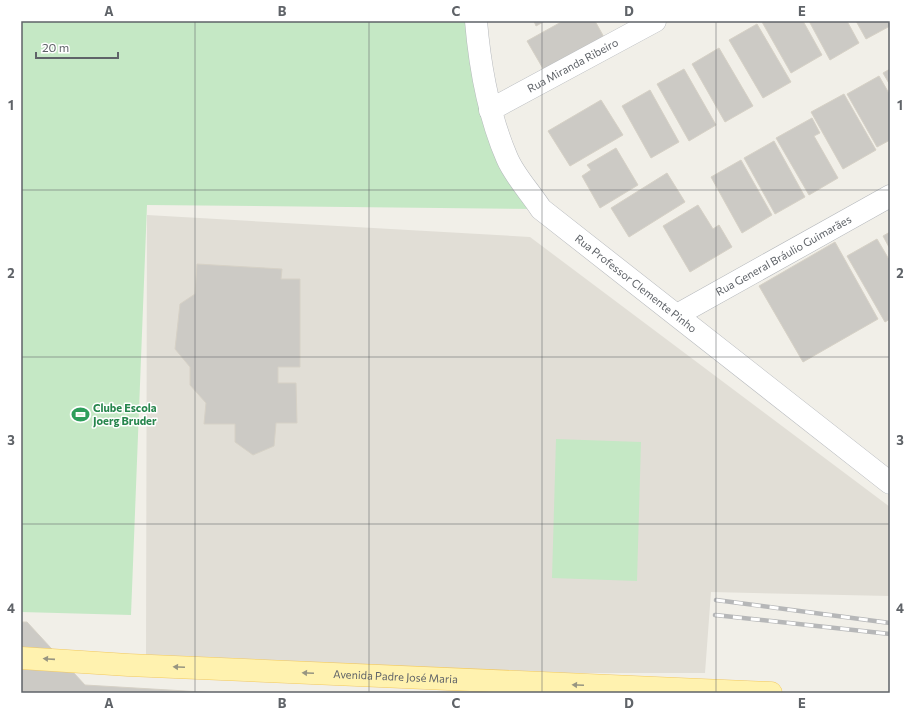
<svg xmlns="http://www.w3.org/2000/svg" width="911" height="714" font-family="Commissioner,sans-serif">
  <style>
    .education { fill: #e1ded6 }
    .garden { fill: #c5e8c5 }
    .building { fill: #cccac5; stroke: #d6d1c6 }
    .lines { fill: none; stroke-linecap: round; stroke-linejoin: round }
    .minor-casing { stroke: #b5b8bc; stroke-width: 23 }
    .primary-casing { stroke: #f2c960; stroke-width: 23 }
    .minor { stroke: #fff; stroke-width: 22 }
    .primary { stroke: #fff2af; stroke-width: 22 }
    .rail-casing { stroke: #b6b7b8; stroke-width: 4.5 }
    .rail { stroke: #fff; stroke-width: 3; stroke-dasharray: 9; stroke-linecap: butt }
    .oneway { fill: #979581 }
    .grid { fill: none; stroke: #5f6368; stroke-width: 1; stroke-opacity: 0.55 }
    .labels { text-anchor: middle; stroke-width: 3; stroke-linejoin: round; paint-order: stroke }
    .street-label { font-size: 11px; fill: #5f6368; stroke: #fff }
    .leisure-label { font-size: 11px; font-weight: bold; fill: #27864d; stroke: #fff; text-anchor: start }
    .neatline { fill: none; stroke: #5f6368; stroke-width: 1.5 }
    .grid-label { font-size: 13px; text-anchor: middle; font-weight: bold; fill: #5f6368 }
  </style>
  <rect width="100%" height="100%" fill="#f1efe8"/>
  <path class="education" d="M147,215l383,22 360,270v89l-179,-4 -6,81h-195l-364,-14z"/>
  <g class="garden">
    <path d="M21,21h455l14,89 51,99 -394,-4 -16,410 -110,-3z"/>
    <path d="M556,439l85,3 -4,139 -85,-3z"/>
  </g>
  <g class="building">
    <path d="M534,21h11l-9,5z"/>
    <path d="M563,21h32l10,18 -60,33 -18,-31z"/>
    <path d="M764,21h39l19,34 -31,18 -29,-51z"/>
    <path d="M809,21h38l12,22 -29,17z"/>
    <path d="M856,21h34v5l-24,13z"/>
    <path d="M757,24l34,58 -28,16 -34,-58z"/>
    <path d="M719,48l34,58 -28,16 -33,-58z"/>
    <path d="M684,69l32,56 -27,16 -32,-57z"/>
    <path d="M890,69v16l-7,-12z"/>
    <path d="M879,76l11,19v45l-13,7 -30,-53z"/>
    <path d="M650,90l29,52 -28,16 -29,-52z"/>
    <path d="M844,94l32,56 -33,19 -32,-57z"/>
    <path d="M601,100l22,35 -53,31 -22,-35z"/>
    <path d="M812,118l8,15 -6,3 24,42 -29,17 -33,-57z"/>
    <path d="M774,141l31,56 -30,17 -31,-56z"/>
    <path d="M616,148l22,37 -38,23 -18,-32 9,-6 -4,-5z"/>
    <path d="M741,160l31,55 -30,18 -31,-56z"/>
    <path d="M667,173l18,29 -56,35 -18,-29z"/>
    <path d="M698,205l15,24 6,-4 13,22 -42,25 -27,-46z"/>
    <path d="M890,232v17l-7,-13z"/>
    <path d="M877,239l13,22v58l-5,3 -38,-66z"/>
    <path d="M835,242l43,77 -75,43 -44,-76z"/>
    <path d="M197,264l85,5 -1,10h19v88h-22v16h18l1,40h-21l-2,23 -21,9 -18,-13v-18h-31l2,-21 -16,-18v-18l-15,-18 5,-45 15,-10z"/>
    <path d="M21,622h6l58,63 134,8h-198z"/>
  </g>
  <g class="lines">
    <defs>
      <g id="minor">
        <path id="s1" d="M476,21c4,47 12,93 31,137 7,17 23,34 34,51l349,274"/>
        <path id="s2" d="M490,110l165,-89"/>
        <path id="s3" d="M677,315l213,-119"/>
      </g>
      <g id="primary">
        <path id="s4" d="M21,658l107,7 643,28"/>
      </g>
    </defs>
    <use href="#minor" class="minor-casing"/>
    <use href="#primary" class="primary-casing"/>
    <use href="#minor" class="minor"/>
    <use href="#primary" class="primary"/>
    <defs>
      <g id="rail">
        <path d="M716,600l174,23"/>
        <path d="M715,615l175,19"/>
      </g>
    </defs>
    <use href="#rail" class="rail-casing"/>
    <use href="#rail" class="rail"/>
  </g>
  <defs><path id="oneway-solid" d="M-6-.8H1V-3.2L6.5 0L1 3.2V.8H-6Z"/></defs>
  <g class="oneway">
    <use href="#oneway-solid" transform="translate(49 659) rotate(-176)"/>
    <use href="#oneway-solid" transform="translate(179 667) rotate(-177)"/>
    <use href="#oneway-solid" transform="translate(308 673) rotate(-177)"/>
    <use href="#oneway-solid" transform="translate(578 685) rotate(-177)"/>
  </g>
  <path class="grid" d="M195,21v672M369,21v672M542,21v672M716,21v672M21,190h869M21,357h869M21,524h869"/>
  <defs>
    <symbol id="stadium-bare" viewBox="-9 -9 18 18"><path d="M0-5a6.5 5 0 1 0 0 10a6.5 5 0 1 0 0-10ZM-3.5-1.8h7v3.6h-7Z" fill="#2e9e5b" stroke="#fff" stroke-width="2.5" paint-order="stroke"/></symbol>
  </defs>
  <g fill-rule="evenodd">
    <use href="#stadium-bare" x="68" y="402" width="25" height="25"/>
  </g>
  <g class="labels">
    <g class="street-label">
      <text dy="4" stroke="none"><textPath href="#s2" startOffset="94">Rua Miranda Ribeiro</textPath></text>
      <text dy="4" stroke="none"><textPath href="#s3" startOffset="122">Rua General Bráulio Guimarães</textPath></text>
      <text dy="4" stroke="none"><textPath href="#s1" startOffset="323">Rua Professor Clemente Pinho</textPath></text>
      <text dy="4" stroke="none"><textPath href="#s4" startOffset="375">Avenida Padre José Maria</textPath></text>
    </g>
    <g class="leisure-label">
      <text x="93" y="412">Clube Escola<tspan x="93" dy="13">Joerg Bruder</tspan></text>
    </g>
  </g>
  <rect width="911" height="714" fill="none" stroke="#ffffff" stroke-width="44"/>
  <path d="M36 52v6h82v-6" fill="none" stroke="#5f6368" stroke-width="2"/>
  <text x="42" y="52" font-size="12" fill="#5f6368" stroke="#ffffff" stroke-width="3" paint-order="stroke">20 m</text>
  <rect x="22" y="22" width="867" height="670" class="neatline"/>
  <g class="grid-label">
    <text x="109" y="16">A</text>
    <text x="282" y="16">B</text>
    <text x="456" y="16">C</text>
    <text x="629" y="16">D</text>
    <text x="802" y="16">E</text>
    <text x="11" y="110">1</text>
    <text x="900" y="110">1</text>
    <text x="11" y="278">2</text>
    <text x="900" y="278">2</text>
    <text x="11" y="445">3</text>
    <text x="900" y="445">3</text>
    <text x="11" y="613">4</text>
    <text x="900" y="613">4</text>
    <text x="109" y="708">A</text>
    <text x="282" y="708">B</text>
    <text x="456" y="708">C</text>
    <text x="629" y="708">D</text>
    <text x="802" y="708">E</text>
  </g>
</svg>
